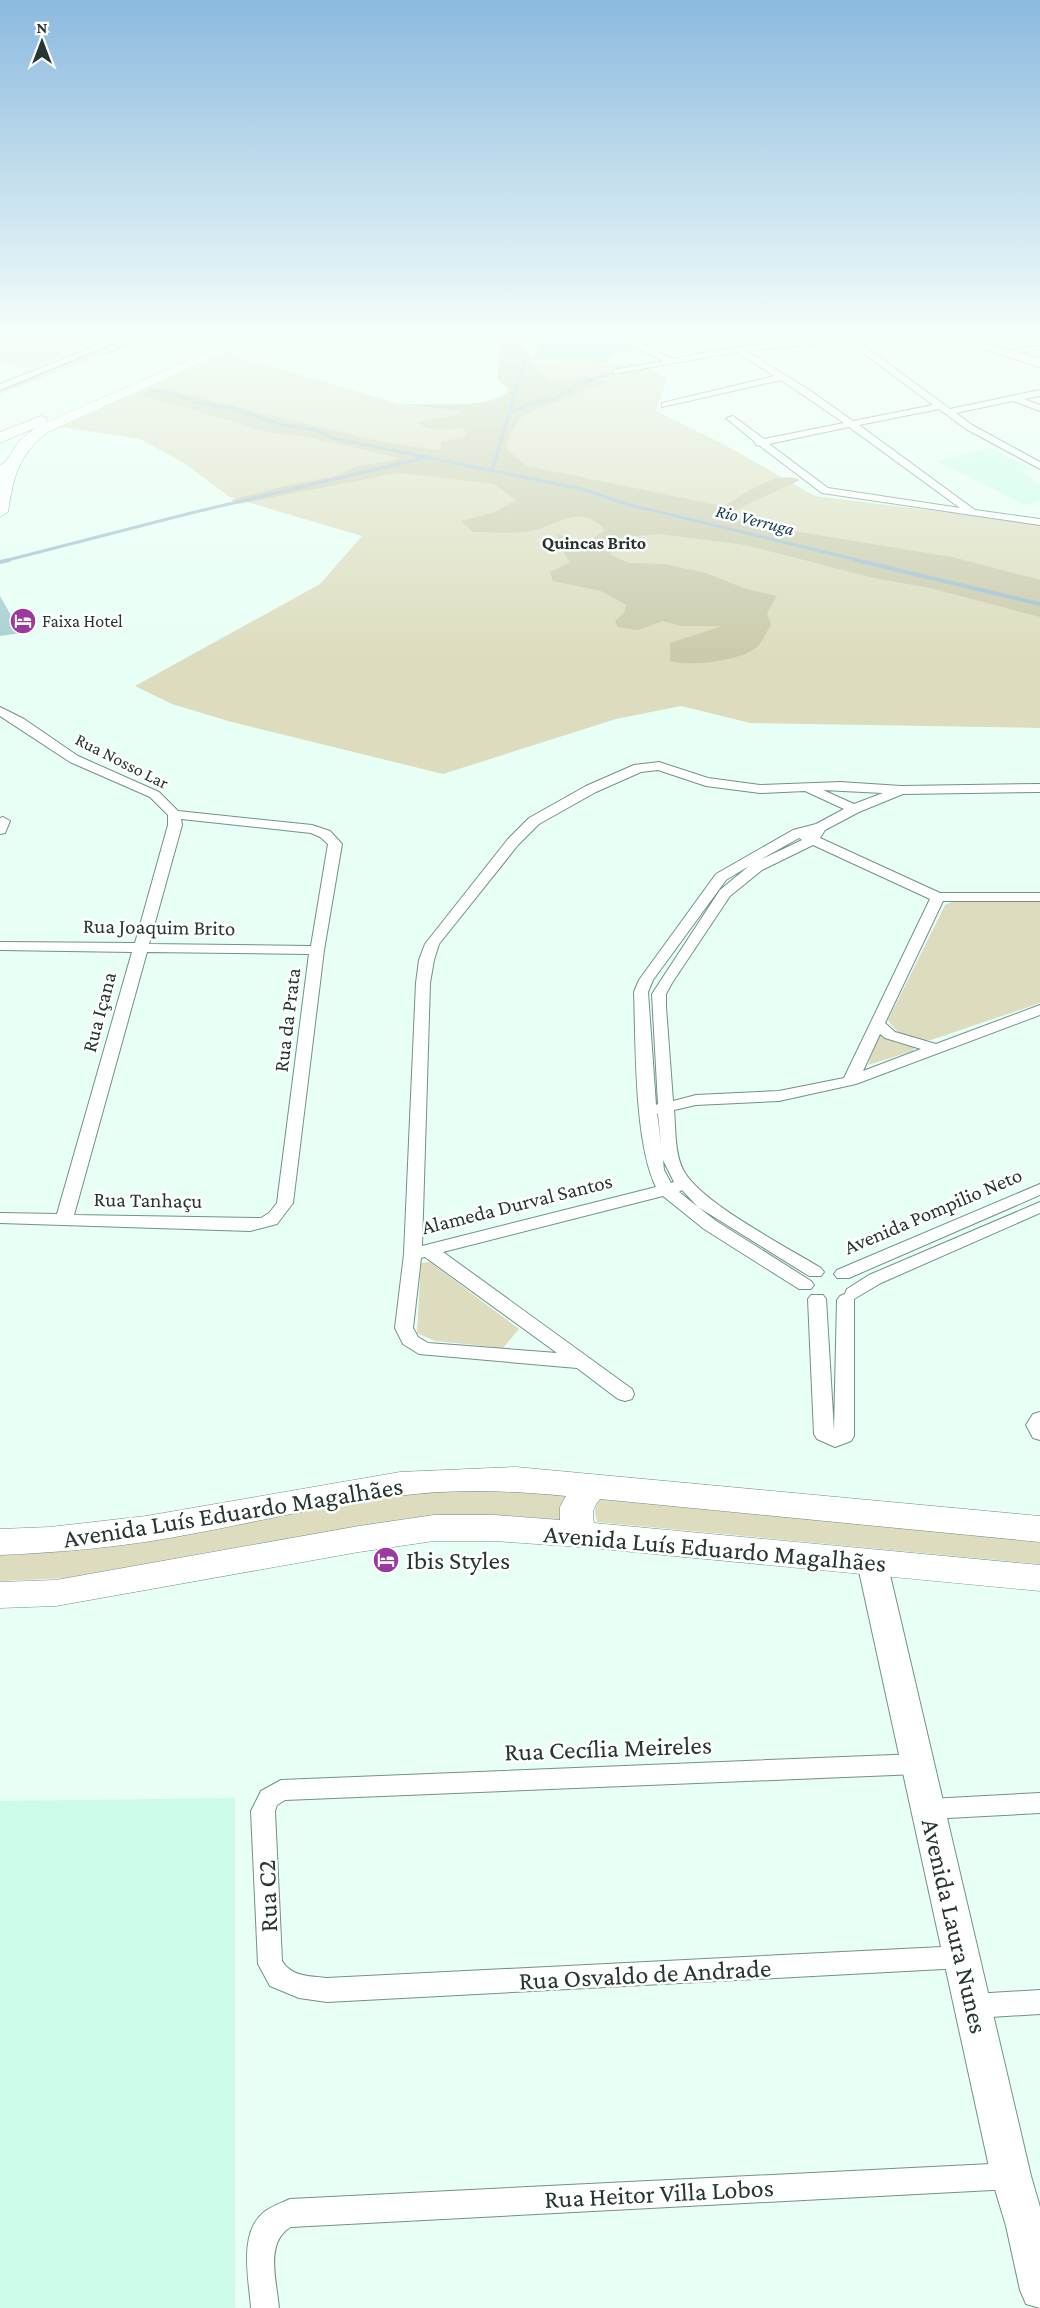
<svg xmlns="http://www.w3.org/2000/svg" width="1040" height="2308" font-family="'Crimson Pro',serif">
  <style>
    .built { fill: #ccfce9 }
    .green { fill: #dddcbe }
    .forest { fill: #cbcaab }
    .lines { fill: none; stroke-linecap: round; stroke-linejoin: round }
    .stream-far1 { stroke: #a0c0d2; stroke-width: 3 }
    .stream { stroke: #a0c0d2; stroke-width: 4 }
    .building { fill: #a5d0d2 }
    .street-casing { stroke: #6f9385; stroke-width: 2 }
    .secondary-casing { stroke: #6f9385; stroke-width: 2 }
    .primary-casing { stroke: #6f9385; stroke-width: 1 }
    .street { fill: #fff; fill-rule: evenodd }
    .secondary { fill: #fff; fill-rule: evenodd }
    .primary { fill: #fff; fill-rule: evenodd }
    .labels { text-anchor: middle; stroke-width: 5; stroke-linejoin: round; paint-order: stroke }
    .far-water-label { font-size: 18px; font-style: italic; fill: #113c50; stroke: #fff }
    .far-neighbourhood-label { font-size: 18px; font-weight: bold; fill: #273630; stroke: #fff }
    .far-poi-label { font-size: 18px; fill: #273630; stroke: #fff; text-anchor: start }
    .far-street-label { font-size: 18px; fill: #273630; stroke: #fff }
    .street-label { font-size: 21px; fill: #273630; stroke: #fff }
    .near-street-label { font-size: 26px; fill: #273630; stroke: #fff }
    .near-poi-label { font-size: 26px; fill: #273630; stroke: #fff; text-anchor: start }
  </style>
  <rect width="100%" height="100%" fill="#e8fff5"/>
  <g class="built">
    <path d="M991,448l42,21 -11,2 18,15v15l-15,4 -89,-44z"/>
    <path d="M235,1798v510h-235v-507z"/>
  </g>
  <g class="green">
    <path d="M0,335h113l-83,33 -30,-5z"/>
    <path d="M136,335h17l-153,59v-5z"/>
    <path d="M225,353l175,51h66l65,-7v-35l106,1 30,15 -11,33 69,34 90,51 225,28v204l-290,-5 -69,-17 -65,13 -173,55 -215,-53 -56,-17 -37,-18 185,-102 42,-48 -132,-39 -46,-34 -44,-24 -78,-12z"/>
    <path d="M1040,899v104l-109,37c-19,1 -32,-3 -43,-20l57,-115 12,-5z"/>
    <path d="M880,1033l16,10 19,4 -2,4 -45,14z"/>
    <path d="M430,1262l89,67 -16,19 -68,-7 -18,-8 4,-70z"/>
    <path d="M406,1489h165l-8,12 -1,19c-54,-5 -105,-6 -159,-1l-286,52 -51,7 -66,3v-34z"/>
    <path d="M612,1493l428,41v30l-443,-42 -2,-10 1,-12z"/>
  </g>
  <path class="forest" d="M501,335h20l-2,3 14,22 -2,5 18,15h21l17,-4 21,6 -85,33 -13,20 -4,14 21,17 196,40c21,-11 53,-37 77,-26l-73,34 17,9 208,34 88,23v37l-110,-29 -56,-10 -129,-33 -85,-11 -36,3 -12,5 -1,13 18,8 35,1 42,9 40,16 31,7 -10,17 4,12c-4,6 -8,15 -13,21 -15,15 -69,21 -88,15v-18l52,-17h-41l-18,-5 -25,9 -20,-3 -3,-6 9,-8 2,-8 -25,-14 -48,-10 -3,-9 20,-10 -12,-19 -1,-10 21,12 13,-5 14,-10c-26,-29 -48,-3 -76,1 -18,3 -39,1 -56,1l-12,-11 34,-9 21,-12 -22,-16 -96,-11 -160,31 -7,-4 54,-14 51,-10 20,-10 32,-4 12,-4 -92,-21 -41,-5 -125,-37 11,-7h5l220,53 58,9 5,-2v-6l26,-6 -4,-8c-15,1 -35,4 -46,-6l40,-7 5,-4 -62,-7c25,0 95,7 109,-15l-12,-10z"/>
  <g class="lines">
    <g class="stream-far1">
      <path d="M105,354l45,-19"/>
      <path d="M149,390l29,5 16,7 41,7 47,16 34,5 16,8 250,51 44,15 236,57"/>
      <path d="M510,413l17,-8 29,-7 18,-11 35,-14"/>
      <path d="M492,470l33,-109 -15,-22 3,-4"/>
      <path d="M4,561l187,-48 233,-55"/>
    </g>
    <g class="stream">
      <path d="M856,560l184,44"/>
      <path d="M0,562l9,-2"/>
    </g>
  </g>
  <g class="building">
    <path d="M543,335h60l32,15 -22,4 -5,8 -75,-2z"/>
    <path d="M0,596l12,21 7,-1 9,16 -28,4z"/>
  </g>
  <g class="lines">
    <defs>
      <g id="street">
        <path d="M124,335h10l-134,55v-6z"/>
        <path d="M612,335h10l50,24 65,-12 105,-10 4,-2h47l-4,2 -33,3 94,69 90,-19v6l-16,3 16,6v6l-27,-10 -57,12 16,12 68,37v7l-74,-40 -27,-20 -80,16 116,85 65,9v6l-218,-32 -62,-47 -4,-1 -1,-3 -29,-24 7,-2 31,23 80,-16 -63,-43 -119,27v-4l113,-27 -39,-24 -123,22v-4l50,-9zM847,341l86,64 -80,16 -45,-32 -62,-38zM849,427l111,81 -132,-20 -59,-44z"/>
        <path d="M1040,345v4l-33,6 -4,-2z"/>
        <path d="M0,707l24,12 54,37 81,36 19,19 134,14 18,6 12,13 -18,106 -31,253 -16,21 -27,7 -250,-8v-10l57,1 75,-262 -132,-2v-8l135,1 33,-118v-10l-18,-18 -80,-35 -70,-46zM181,819l130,14 9,4 8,7 -17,102 -162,-2 33,-119zM147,952l162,2 -32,249 -8,10 -8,5 -187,-3z"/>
        <path d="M659,762l49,16 52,7 80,-3 61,4 139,-2v8l-137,2 -44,18 -34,18 -5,8 120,55h100v8h-97l-58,122 10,9 41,12 104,-39v10l-184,69 -77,17 -83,4 -22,5c2,20 0,45 11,63 20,32 102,74 136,95l3,4 -3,4h-12l-111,-69 18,14 95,60 3,4 -3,4h-12l-95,-60 -41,-33 -220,56 189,137 2,5 -2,5 -7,2 -7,-2 -41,-31 -158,-14 -16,-10 -8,-16 9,-74 12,-271 3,-23 6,-16 83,-105 21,-21 57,-32 48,-21zM658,770l48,16 54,7 45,-2 39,18 -28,15 -23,6 -77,44 -77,106 -5,12c2,53 0,150 22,195l-234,59 8,-263 4,-23 5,-16 79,-99 21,-21 57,-32 45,-20zM823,790l60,3 -29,11zM799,838l3,2 -42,20zM813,845l117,54 -86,179 -65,13 -83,4 -23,6 -7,-94v-13l6,-11 58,-87 32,-26zM749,866l-29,24 -68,104 6,110 -2,1 -8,-113 5,-12 73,-100zM880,1034l5,4 36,11 -58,22zM657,1113l1,1 3,30zM663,1160l11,22 -3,1 -7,-13zM682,1190l16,17 -19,-15zM425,1257l132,96 -129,-10 -10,-6 -5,-9 8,-70z"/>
        <path d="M3,817l7,4 -5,12 -5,1v-16z"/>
        <path d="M1040,1184v11l-191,83h-12l-3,-4 3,-4z"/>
        <path d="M1040,1202v11l-159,70 -27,16v137l-3,5 -16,6 -18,-8 -3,-5 -6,-135 3,-4h12l3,4 8,132 3,-131 3,-4 5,-2 2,-5 22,-14z"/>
        <path d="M1040,1412v28l-7,-2 -7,-13 7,-11z"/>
        <path d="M918,1754l8,3 3,7 -3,7 -8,3 -633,26 -8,5 -2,6 7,150c10,16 28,15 45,17l635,-32 9,3 3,8 -3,8 -9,3 -635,34 -28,-4 -29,-12 -12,-22 -7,-153 10,-20 20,-11z"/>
        <path d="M1040,1793v20l-111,6 -8,-3 -4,-7 4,-7 8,-3z"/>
        <path d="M1040,1990v24l-66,4 -9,-4 -4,-8 4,-8 9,-4z"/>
        <path d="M1011,2163l10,3 3,10 -3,10 -10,3 -720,38c-27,15 -14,56 -12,81h-28c-2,-29 -13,-75 13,-96 8,-6 17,-9 26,-13z"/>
      </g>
      <g id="secondary">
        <path d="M945,335h17l78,24v8l-93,-29z"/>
        <path d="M872,1550l11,4 4,8 144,614 9,31v101l-14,-4 -6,-14 -14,-64 -15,-50 -134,-614 4,-8z"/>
      </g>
      <g id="primary">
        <path d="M246,335h17l-215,97c-30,24 -34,43 -40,80l-8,5v-52l5,-3 15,-22 15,-12 -35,15v-11l41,-16 5,1 1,5z"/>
        <path d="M516,1467l524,49v26l-440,-43c-7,8 -8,13 -6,24l446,42v26l-460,-44 -86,-6h-60l-75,11 -303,54 -56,2v-26l56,-2 303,-54 75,-11h60l66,5v-13l6,-11c-51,-5 -100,-7 -151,-2 -90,9 -179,34 -270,48 -48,7 -96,11 -145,13v-26l50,-2 96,-11 254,-44z"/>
      </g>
    </defs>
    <use href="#street" class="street-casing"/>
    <use href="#secondary" class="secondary-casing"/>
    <use href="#primary" class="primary-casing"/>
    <use href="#street" class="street"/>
    <use href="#secondary" class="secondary"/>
    <use href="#primary" class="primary"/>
  </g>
  <linearGradient id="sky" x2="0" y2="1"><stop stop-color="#8bb9df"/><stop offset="0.51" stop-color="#f5fffa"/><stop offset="1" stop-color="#f5fffa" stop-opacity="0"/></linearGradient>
  <rect width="1040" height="658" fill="url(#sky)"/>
  <defs>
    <symbol id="hotel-disc" viewBox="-11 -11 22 22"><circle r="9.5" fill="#9c399e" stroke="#fff"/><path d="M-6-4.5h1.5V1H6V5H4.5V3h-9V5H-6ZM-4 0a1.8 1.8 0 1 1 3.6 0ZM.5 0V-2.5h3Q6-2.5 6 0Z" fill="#fff"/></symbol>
  </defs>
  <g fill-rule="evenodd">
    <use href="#hotel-disc" x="8" y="606" width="30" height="30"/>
    <use href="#hotel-disc" x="371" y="1545" width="30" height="30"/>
  </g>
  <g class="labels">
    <g class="far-water-label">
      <text transform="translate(755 520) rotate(14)" y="6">Rio Verruga</text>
    </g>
    <g class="far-neighbourhood-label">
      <text x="594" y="549">Quincas Brito</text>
    </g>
    <g class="far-poi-label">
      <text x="42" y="627">Faixa Hotel</text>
    </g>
    <g class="far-street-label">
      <text transform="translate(122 761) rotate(27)" y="6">Rua Nosso Lar</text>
    </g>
    <g class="street-label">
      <text transform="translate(159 927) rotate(1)" y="7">Rua Joaquim Brito</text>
      <text transform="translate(99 1012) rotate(-75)" y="7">Rua Içana</text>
      <text transform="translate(287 1020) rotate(-83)" y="7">Rua da Prata</text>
      <text transform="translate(148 1200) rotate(1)" y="7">Rua Tanhaçu</text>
      <text transform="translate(517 1204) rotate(-14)" y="7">Alameda Durval Santos</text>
      <text transform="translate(933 1211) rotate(-23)" y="7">Avenida Pompilio Neto</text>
    </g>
    <g class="near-street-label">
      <text transform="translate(233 1512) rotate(-9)" y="9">Avenida Luís Eduardo Magalhães</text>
      <text transform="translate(715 1548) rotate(5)" y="9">Avenida Luís Eduardo Magalhães</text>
      <text transform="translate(608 1748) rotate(-2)" y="9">Rua Cecília Meireles</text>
      <text transform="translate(267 1896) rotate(-92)" y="9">Rua C2</text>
      <text transform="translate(955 1926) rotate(77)" y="9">Avenida Laura Nunes</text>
      <text transform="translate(645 1974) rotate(-3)" y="9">Rua Osvaldo de Andrade</text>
      <text transform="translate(659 2193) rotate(-3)" y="9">Rua Heitor Villa Lobos</text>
    </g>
    <g class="near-poi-label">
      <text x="406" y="1569">Ibis Styles</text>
    </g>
  </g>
  <g transform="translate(42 42)" stroke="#ffffff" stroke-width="4.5" paint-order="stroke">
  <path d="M0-4.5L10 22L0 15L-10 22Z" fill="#273630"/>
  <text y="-9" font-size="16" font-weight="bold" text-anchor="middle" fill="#273630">N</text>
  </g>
</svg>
